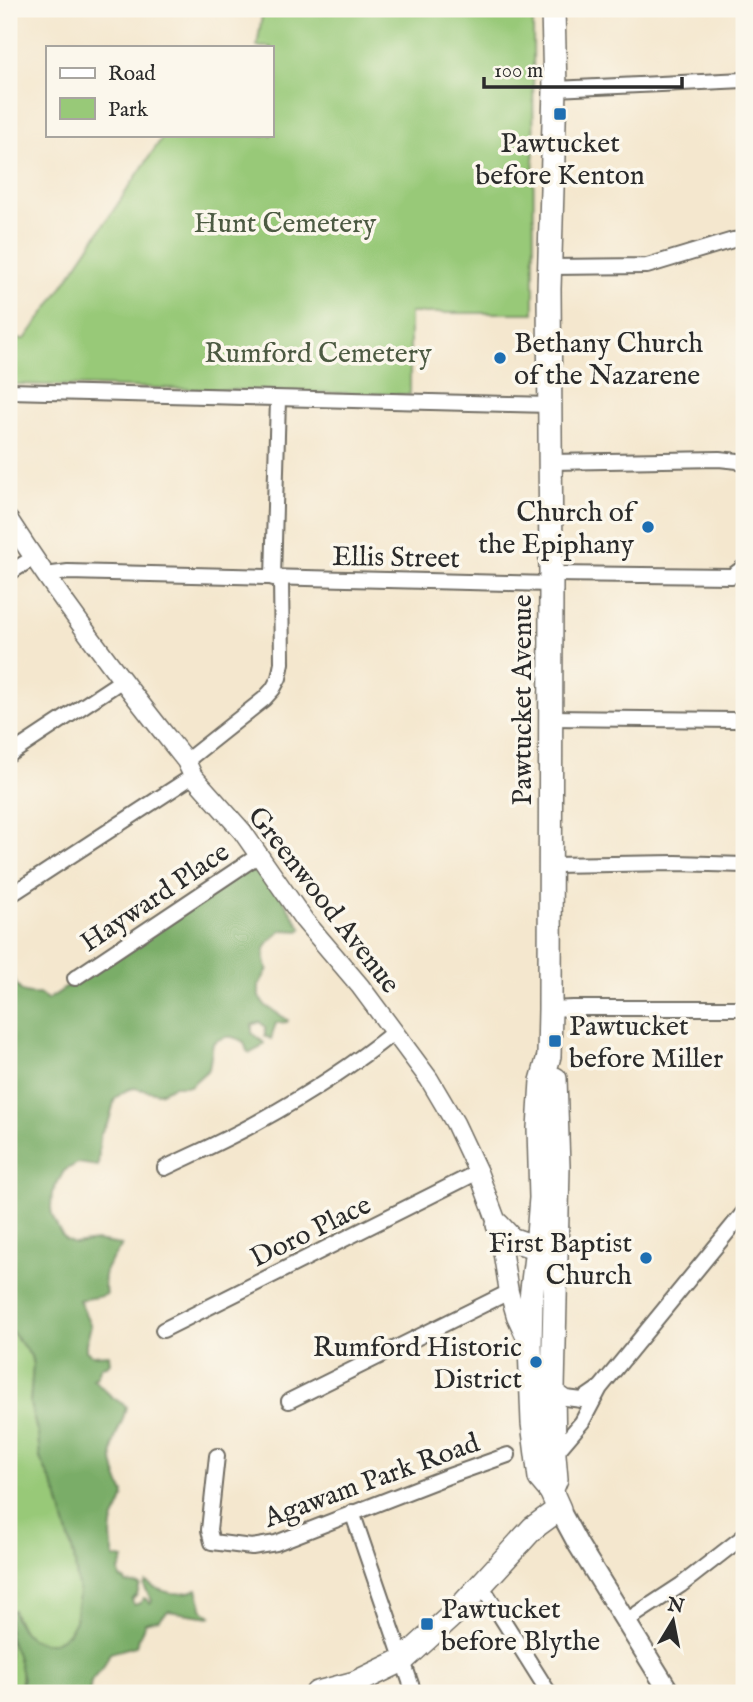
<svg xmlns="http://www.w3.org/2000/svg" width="753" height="1702" font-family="'IM FELL English',serif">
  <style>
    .green { fill: #98c978; stroke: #627a52; stroke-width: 2 }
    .forest { fill: #7aad68; stroke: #526c4a; stroke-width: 2 }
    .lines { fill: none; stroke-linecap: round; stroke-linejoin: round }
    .minor-casing { stroke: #716d64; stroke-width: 18 }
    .tertiary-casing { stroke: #716d64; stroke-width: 21 }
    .secondary-casing { stroke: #716d64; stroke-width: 23 }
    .primary-casing { stroke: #716d64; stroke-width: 26 }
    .minor { stroke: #fff; stroke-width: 14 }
    .tertiary { stroke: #fff; stroke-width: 18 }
    .secondary { stroke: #fff; stroke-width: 19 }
    .primary { stroke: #fff; stroke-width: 23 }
    .poi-dot { fill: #1f6fb2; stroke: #fbf7ec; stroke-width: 2.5 }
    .labels { text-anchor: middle; stroke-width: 7; stroke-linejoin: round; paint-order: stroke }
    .poi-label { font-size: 28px; fill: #2b2b2b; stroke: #fbf7ec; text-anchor: start }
    .park-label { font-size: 28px; fill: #4c5a42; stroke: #fbf7ec }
    .street-label { font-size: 28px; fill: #2b2b2b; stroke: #fbf7ec }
  </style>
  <rect width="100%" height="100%" fill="#fbf7ec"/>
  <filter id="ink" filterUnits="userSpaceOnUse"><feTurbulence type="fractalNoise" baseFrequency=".0143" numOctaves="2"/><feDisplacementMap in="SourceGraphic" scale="14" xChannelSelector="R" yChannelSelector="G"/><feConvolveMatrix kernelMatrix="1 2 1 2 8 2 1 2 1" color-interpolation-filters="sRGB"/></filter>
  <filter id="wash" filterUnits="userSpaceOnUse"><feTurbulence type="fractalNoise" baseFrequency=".00686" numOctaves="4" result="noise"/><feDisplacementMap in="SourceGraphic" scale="28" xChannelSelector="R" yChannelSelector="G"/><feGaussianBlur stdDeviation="1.57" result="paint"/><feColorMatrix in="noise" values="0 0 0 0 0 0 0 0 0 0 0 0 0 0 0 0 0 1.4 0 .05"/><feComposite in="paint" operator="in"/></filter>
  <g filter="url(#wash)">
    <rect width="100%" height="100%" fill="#f4e7ce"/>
    <g class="green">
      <path d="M263,9h270l1,304h-124v82l-401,-11v-45h16l25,-34 114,-170h107v-88h-14z"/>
      <path d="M9,1328l22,28 2,9 -3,39 8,31 2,23 17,36 17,63 5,37 -4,27 -7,13 -15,9h-10l-11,-4 -10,-9 -9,-19 -4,1z"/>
      <path d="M9,1636c10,17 18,40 7,57h-7z"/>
    </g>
    <path class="forest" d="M259,862l43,67 -3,2 -16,-1c-16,11 -24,19 -15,39l-9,16v12l7,9 22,14 -1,2 -11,1 -5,16 -6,-3v-9l-5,-5 -8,3v8l12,10 -4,5 -10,5 -3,-2 -3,-9c-13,-7 -19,-7 -31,1l-4,26 -19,17h-16l-15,7 -25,-5 -7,2 -12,8 -6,23 -9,14 -2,31 -20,-3 -14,8 -12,22 -1,15 1,7 6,14 7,10 9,5 22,-3 26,4c-11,18 -25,27 -15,49 -6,4 -20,4 -28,6l12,26 -5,17v8l7,4 16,-1 1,9 -3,3 -6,1 -4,10 -4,2 19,18 14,9c-2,14 -7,20 -11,32 -6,17 1,39 9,55 -1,11 -7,18 -11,28 -3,12 -2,25 1,36l10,2 -5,12 1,7 5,2 1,3 14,2 -3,10 -5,5 2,5 6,-2 4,-5 2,1 4,5 2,-3 -8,-15 2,-4c15,11 34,15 51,7l6,21 8,6 -2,1 -41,-6 -9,8 -14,4 -9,23 -26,7c-3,5 -5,12 -8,16 -8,10 -13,9 -12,24h-74l7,-14 -6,-24 -8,-19v-24l4,-2 2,8 7,12 10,9 11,4h10l15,-9 7,-13 4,-27 -5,-37 -17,-63 -17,-36 -2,-23 -8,-31 3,-39 -2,-9 -22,-28v-358c10,16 7,26 31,24l7,6z"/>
  </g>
  <g filter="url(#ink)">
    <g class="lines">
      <defs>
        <g id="minor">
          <path d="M555,89l189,-9"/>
          <path d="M550,267l97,-1 86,-26 11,-1"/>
          <path d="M9,391l541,14"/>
          <path d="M551,462l168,-3 19,2 6,4"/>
          <path d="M9,573l24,-15"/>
          <path d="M551,574l181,2 12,-9"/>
          <path d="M45,575l23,-3 483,12"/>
          <path d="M273,578l5,-179"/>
          <path d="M550,718l184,2"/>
          <path d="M9,755l112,-74"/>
          <path d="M186,761l78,-62 9,-10 6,-11 3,-15 -1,-85"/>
          <path d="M551,865l125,-2 68,2"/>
          <path d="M9,896l184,-120"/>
          <path d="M75,978l184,-123"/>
          <path d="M550,1009l23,-1h171"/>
          <path d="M165,1168c31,-15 63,-29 93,-46 47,-26 94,-56 136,-90"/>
          <path d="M163,1330l315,-158"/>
          <path d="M553,1389l13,9 16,2 16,-11"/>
          <path d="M289,1401l220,-109"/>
          <path d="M554,1455l28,-33 18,-34 144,-176"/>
          <path d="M217,1456l-8,74 3,12 40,5 24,-4 170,-66 62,-22"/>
          <path d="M352,1512l62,181"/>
          <path d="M481,1585l68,108"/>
          <path d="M626,1621l55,-36 63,-49"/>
        </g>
        <path id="tertiary" d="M9,520c54,84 114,163 177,241l7,15 49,55 62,89 56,66 69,93 26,44 23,49 20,53 11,67 7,24 12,26"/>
        <path id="secondary" d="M559,1509l20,37 91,147"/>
        <g id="primary">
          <path d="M498,1225l13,14 26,9 13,1"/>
          <path d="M551,1491l5,-12 -2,-24 -1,-66 5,-222 -3,-88"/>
          <path d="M317,1693l38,-10 48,-23 55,-50 75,-82 26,-19 -8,-18 -11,-13 -7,-55 -3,-77 1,-48 6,-50 4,-50 -2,-70 3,-47 7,-25 1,-47 1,-435 -2,-285 6,-200 -2,-80"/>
        </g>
      </defs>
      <use href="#minor" class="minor-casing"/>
      <use href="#tertiary" class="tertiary-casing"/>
      <use href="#secondary" class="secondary-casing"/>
      <use href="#primary" class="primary-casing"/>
      <use href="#minor" class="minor"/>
      <use href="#tertiary" class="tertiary"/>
      <use href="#secondary" class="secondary"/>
      <use href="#primary" class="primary"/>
    </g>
  </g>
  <g class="poi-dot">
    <rect x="553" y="107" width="14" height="14" rx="3.5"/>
    <circle cx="500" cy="358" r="7"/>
    <circle cx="648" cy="527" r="7"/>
    <rect x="548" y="1034" width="14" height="14" rx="3.5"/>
    <circle cx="646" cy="1258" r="7"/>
    <circle cx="536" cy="1362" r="7"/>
    <rect x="420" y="1617" width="14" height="14" rx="3.5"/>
  </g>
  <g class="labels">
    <g class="poi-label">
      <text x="560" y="152" text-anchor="middle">Pawtucket<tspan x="560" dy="32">before Kenton</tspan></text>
      <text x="514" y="352">Bethany Church<tspan x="514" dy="32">of the Nazarene</tspan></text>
      <text x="634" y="521" text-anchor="end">Church of<tspan x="634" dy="32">the Epiphany</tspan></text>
      <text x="569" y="1035">Pawtucket<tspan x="569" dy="32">before Miller</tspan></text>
      <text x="632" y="1252" text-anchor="end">First Baptist<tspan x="632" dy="32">Church</tspan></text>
      <text x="522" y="1356" text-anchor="end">Rumford Historic<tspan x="522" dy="32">District</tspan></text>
      <text x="441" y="1618">Pawtucket<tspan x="441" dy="32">before Blythe</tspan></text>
    </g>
    <g class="park-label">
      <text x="285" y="232">Hunt Cemetery</text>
      <text x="318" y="362">Rumford Cemetery</text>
    </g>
    <g class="street-label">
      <text transform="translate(396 556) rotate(1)" y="10">Ellis Street</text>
      <text transform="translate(521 700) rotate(-90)" y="10">Pawtucket Avenue</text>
      <text transform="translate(154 896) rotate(-34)" y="10">Hayward Place</text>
      <text transform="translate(325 899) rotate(52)" y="10">Greenwood Avenue</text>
      <text transform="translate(310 1230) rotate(-26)" y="10">Doro Place</text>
      <text transform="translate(371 1479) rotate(-20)" y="10">Agawam Park Road</text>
    </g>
  </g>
  <rect width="753" height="1702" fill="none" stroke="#fbf7ec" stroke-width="35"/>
  <rect x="46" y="46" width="228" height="91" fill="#fbf7ec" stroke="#a8a59f" stroke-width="2"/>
  <rect x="60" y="68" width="35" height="10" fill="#ffffff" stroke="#a8a59f" stroke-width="2"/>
  <text x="108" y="80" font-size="21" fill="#2b2b2b">Road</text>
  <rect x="60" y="98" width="35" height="21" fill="#98c978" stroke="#a8a59f" stroke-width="2"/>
  <text x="108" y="116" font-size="21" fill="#2b2b2b">Park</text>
  <g transform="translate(673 1621) rotate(10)" stroke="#fbf7ec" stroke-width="5" paint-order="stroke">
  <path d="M0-5L12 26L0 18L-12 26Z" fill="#2b2b2b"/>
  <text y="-10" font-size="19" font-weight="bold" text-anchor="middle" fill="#2b2b2b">N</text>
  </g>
  <path d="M484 77v10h198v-10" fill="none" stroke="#2b2b2b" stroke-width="3.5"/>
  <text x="494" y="77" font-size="21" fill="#2b2b2b" stroke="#fbf7ec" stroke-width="5" paint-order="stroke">100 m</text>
</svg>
